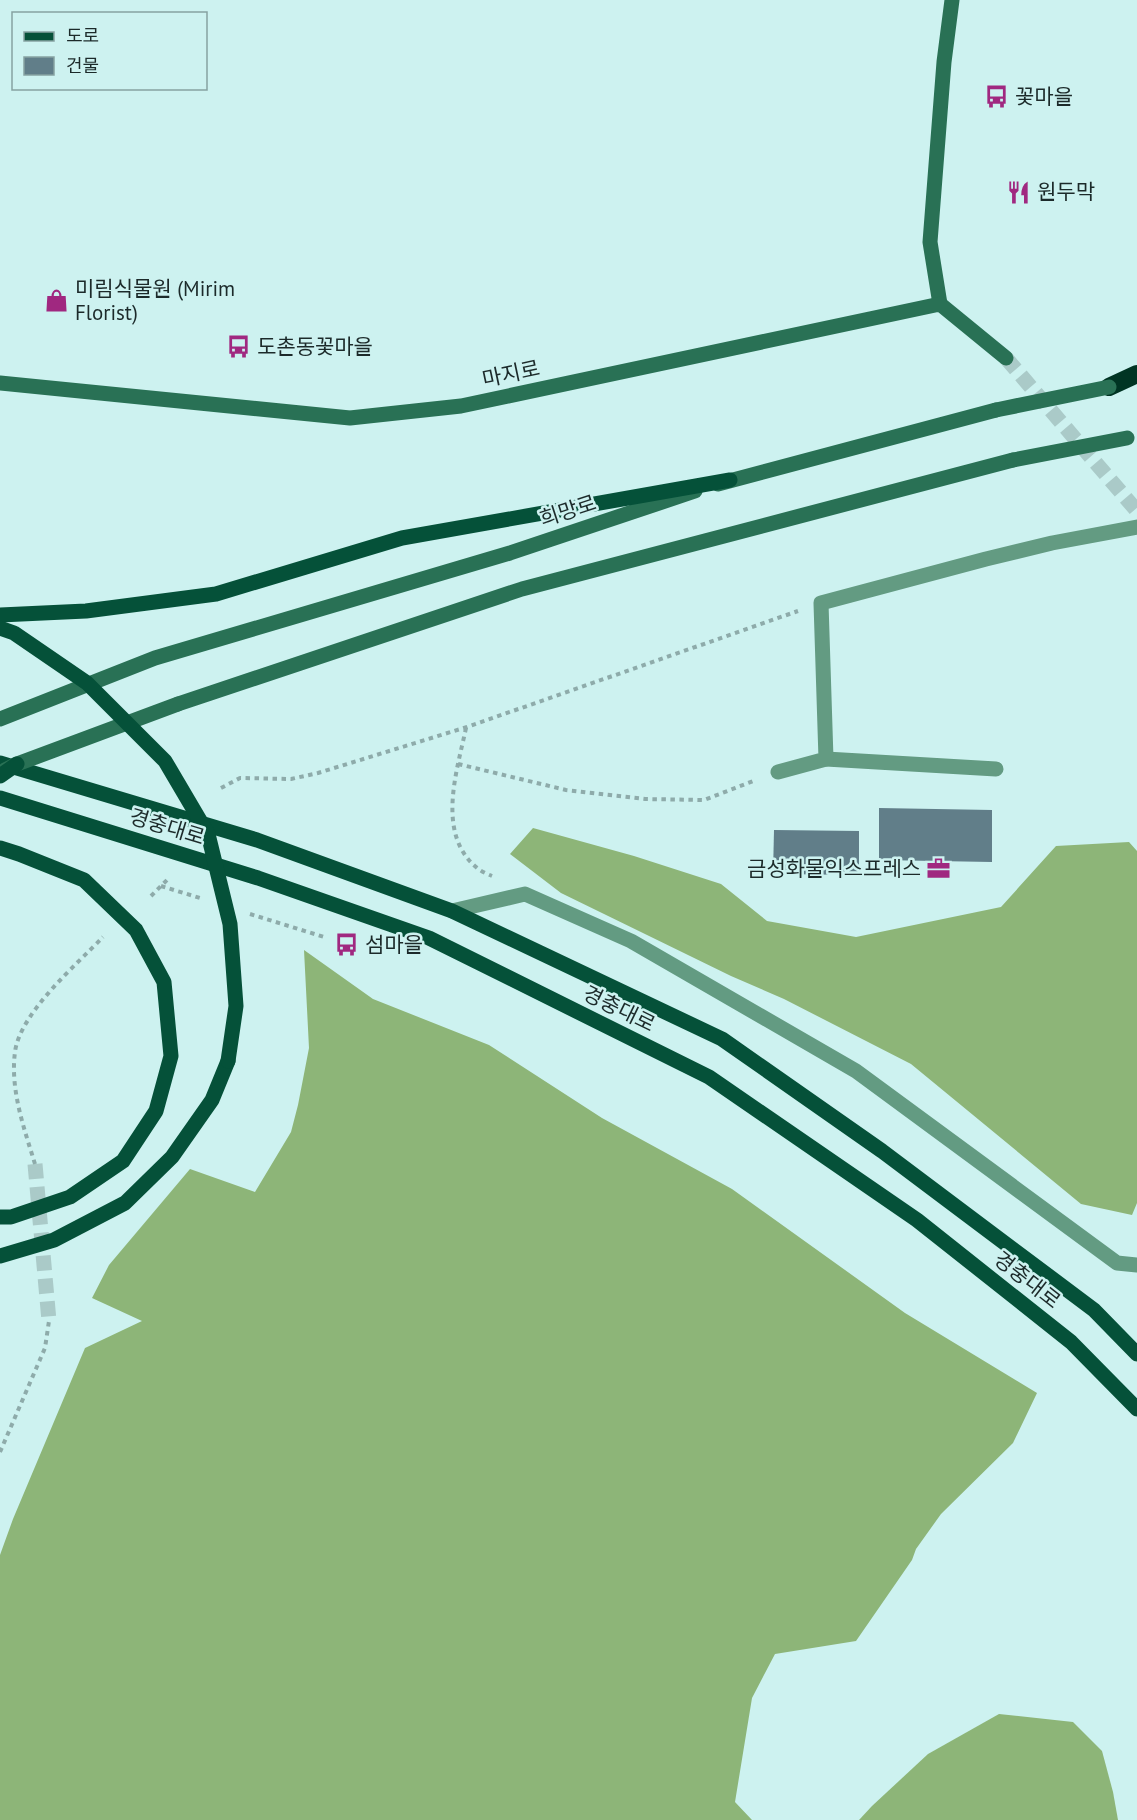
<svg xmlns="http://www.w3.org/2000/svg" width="1137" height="1820" font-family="'PT Sans','Noto Sans KR',sans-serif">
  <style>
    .forest { fill: #8db578 }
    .building { fill: #617e89 }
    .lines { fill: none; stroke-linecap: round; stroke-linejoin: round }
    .secondary-tunnel { stroke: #aacac8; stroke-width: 15; stroke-dasharray: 15 8; stroke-linecap: butt }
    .primary-tunnel { stroke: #aacac8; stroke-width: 15; stroke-dasharray: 15 8; stroke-linecap: butt }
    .path { stroke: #8eabaa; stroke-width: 4; stroke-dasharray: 4.5 4.5; stroke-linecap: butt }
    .lane { stroke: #639b82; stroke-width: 15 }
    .secondary { stroke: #297155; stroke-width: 15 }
    .primary { stroke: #055139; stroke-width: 15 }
    .highway { stroke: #003423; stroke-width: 18 }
    .secondary-bridge { stroke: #297155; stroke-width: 15 }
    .primary-bridge { stroke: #055139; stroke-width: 15 }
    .labels { text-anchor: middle; stroke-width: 5; stroke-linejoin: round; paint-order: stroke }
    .poi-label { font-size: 21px; fill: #1c2a2a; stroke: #cdf2f0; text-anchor: start }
    .street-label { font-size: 21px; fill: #1c2a2a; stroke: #cdf2f0 }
  </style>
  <rect width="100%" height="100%" fill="#cdf2f0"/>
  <g class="forest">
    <path d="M533,828l101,28 87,28 46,37 89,16 145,-30 55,-61 73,-4 8,9v352l-5,12 -51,-11 -170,-140 -127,-65 -53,-23 -170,-83 -51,-39z"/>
    <path d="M304,950l69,49 116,46 113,73 130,71 173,124 132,80 -24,50 -72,71 -25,35 -4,11 -56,81 -81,13 -23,44 -17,104 17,18h-752v-265l13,-36 72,-171 57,-27 -50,-23 17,-33 81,-96 65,23 36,-60 7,-27 11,-57z"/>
    <path d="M999,1714l74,8 29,29 11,41 5,28h-259l13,-14 56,-52z"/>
  </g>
  <g class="building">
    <path d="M879,808l113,2v52l-113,-2z"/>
    <path d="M774,830l85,1v44l-86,-1z"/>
  </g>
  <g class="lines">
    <path class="secondary-tunnel" d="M1006,358l131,153"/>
    <path class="primary-tunnel" d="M35,1164l14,157"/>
    <g class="path">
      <path d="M466,728c-9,43 -30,105 10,139 4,4 11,7 16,9"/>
      <path d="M458,764l108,26 79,9 59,1 52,-20"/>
      <path d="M221,788l19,-10 51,1 27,-6 149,-46 331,-116"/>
      <path d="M161,886l39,12"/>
      <path d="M151,896l19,-19"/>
      <path d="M250,914l74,23"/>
      <path d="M35,1164c-11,-36 -25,-74 -20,-112 5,-39 61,-87 88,-115"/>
      <path d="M0,1452l45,-104 4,-27"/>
    </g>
    <g class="lane">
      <path d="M826,759l170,10"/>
      <path d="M778,772l48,-13 -5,-156 165,-44 66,-16 85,-16"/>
      <path d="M452,911l73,-17 106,47 225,130 261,192 20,2"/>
    </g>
    <g class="secondary">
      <path d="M940,304l-10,-62 14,-180 8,-62"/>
      <path d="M0,383l350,35 111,-12 479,-102 66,54"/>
      <path d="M718,484l278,-74"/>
      <path d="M178,704l344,-115 491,-129"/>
      <path d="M0,719l155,-61 355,-105 185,-62"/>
    </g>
    <g class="primary">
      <path d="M0,615l86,-4 130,-17 186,-56 328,-58"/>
      <path d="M0,763l257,77 195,71 270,128 160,112 212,159 43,44"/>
      <path d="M0,798l258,80 171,60 280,139 208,143 154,122 66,67"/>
      <path d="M0,848l19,6 65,26 52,50 28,52 7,74 -15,55 -33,50 -53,36 -59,20h-11"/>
      <path d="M0,1256l54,-16 71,-37 47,-46 40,-57 16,-39"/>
    </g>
    <path class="highway" d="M1109,387l28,-13"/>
    <g class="secondary-bridge">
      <path d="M996,410l113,-23"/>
      <path d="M1013,460l114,-22"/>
      <path d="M5,770l12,-6 161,-60"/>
    </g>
    <g class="primary-bridge">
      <path d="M0,628l14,5 73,50 78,78 43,73 22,90 6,82 -8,55"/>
      <path d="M0,776l17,-12"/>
    </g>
  </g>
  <defs>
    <symbol id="bus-bare" viewBox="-9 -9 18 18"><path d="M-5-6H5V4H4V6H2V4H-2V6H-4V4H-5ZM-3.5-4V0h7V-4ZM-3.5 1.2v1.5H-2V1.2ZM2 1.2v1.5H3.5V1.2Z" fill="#a02880" stroke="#cdf2f0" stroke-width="2.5" paint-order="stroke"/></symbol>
    <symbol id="restaurant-bare" viewBox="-9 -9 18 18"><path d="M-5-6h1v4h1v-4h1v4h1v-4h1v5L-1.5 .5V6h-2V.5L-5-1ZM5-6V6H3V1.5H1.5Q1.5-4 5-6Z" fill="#a02880" stroke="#cdf2f0" stroke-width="2.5" paint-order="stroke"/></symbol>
    <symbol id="shop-bare" viewBox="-9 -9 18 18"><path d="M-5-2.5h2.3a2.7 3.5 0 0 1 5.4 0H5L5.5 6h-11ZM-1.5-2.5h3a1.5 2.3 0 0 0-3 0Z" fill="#a02880" stroke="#cdf2f0" stroke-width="2.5" paint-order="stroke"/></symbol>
    <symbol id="office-bare" viewBox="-9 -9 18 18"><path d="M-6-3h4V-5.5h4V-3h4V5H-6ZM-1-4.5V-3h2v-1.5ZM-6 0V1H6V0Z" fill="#a02880" stroke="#cdf2f0" stroke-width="2.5" paint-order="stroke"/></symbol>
  </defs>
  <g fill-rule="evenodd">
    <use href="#bus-bare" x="980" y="80" width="33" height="33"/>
    <use href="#restaurant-bare" x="1002" y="176" width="33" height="33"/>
    <use href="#shop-bare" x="40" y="284" width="33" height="33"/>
    <use href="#bus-bare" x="222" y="330" width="33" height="33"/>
    <use href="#office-bare" x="922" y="852" width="33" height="33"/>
    <use href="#bus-bare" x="330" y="928" width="33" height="33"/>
  </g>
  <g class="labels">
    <g class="poi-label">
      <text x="1015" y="104">꽃마을</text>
      <text x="1037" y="199">원두막</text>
      <text x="75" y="296">미림식물원 (Mirim<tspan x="75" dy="24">Florist)</tspan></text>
      <text x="257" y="354">도촌동꽃마을</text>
      <text x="921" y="876" text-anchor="end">금성화물익스프레스</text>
      <text x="365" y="952">섬마을</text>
    </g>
    <g class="street-label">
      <text transform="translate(511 374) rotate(-12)" y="7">마지로</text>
      <text transform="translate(568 511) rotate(-18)" y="7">희망로</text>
      <text transform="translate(167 827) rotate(17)" y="7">경충대로</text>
      <text transform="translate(619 1009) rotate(26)" y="7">경충대로</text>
      <text transform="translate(1027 1280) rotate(38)" y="7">경충대로</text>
    </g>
  </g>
  <rect x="12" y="12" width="195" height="78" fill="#cdf2f0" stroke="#86a2a1" stroke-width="1.5"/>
  <rect x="24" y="32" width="30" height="9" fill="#055139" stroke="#86a2a1" stroke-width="1.5"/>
  <text x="66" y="42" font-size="18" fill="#1c2a2a">도로</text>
  <rect x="24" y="57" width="30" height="18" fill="#617e89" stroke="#86a2a1" stroke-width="1.5"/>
  <text x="66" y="72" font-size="18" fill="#1c2a2a">건물</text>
</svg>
